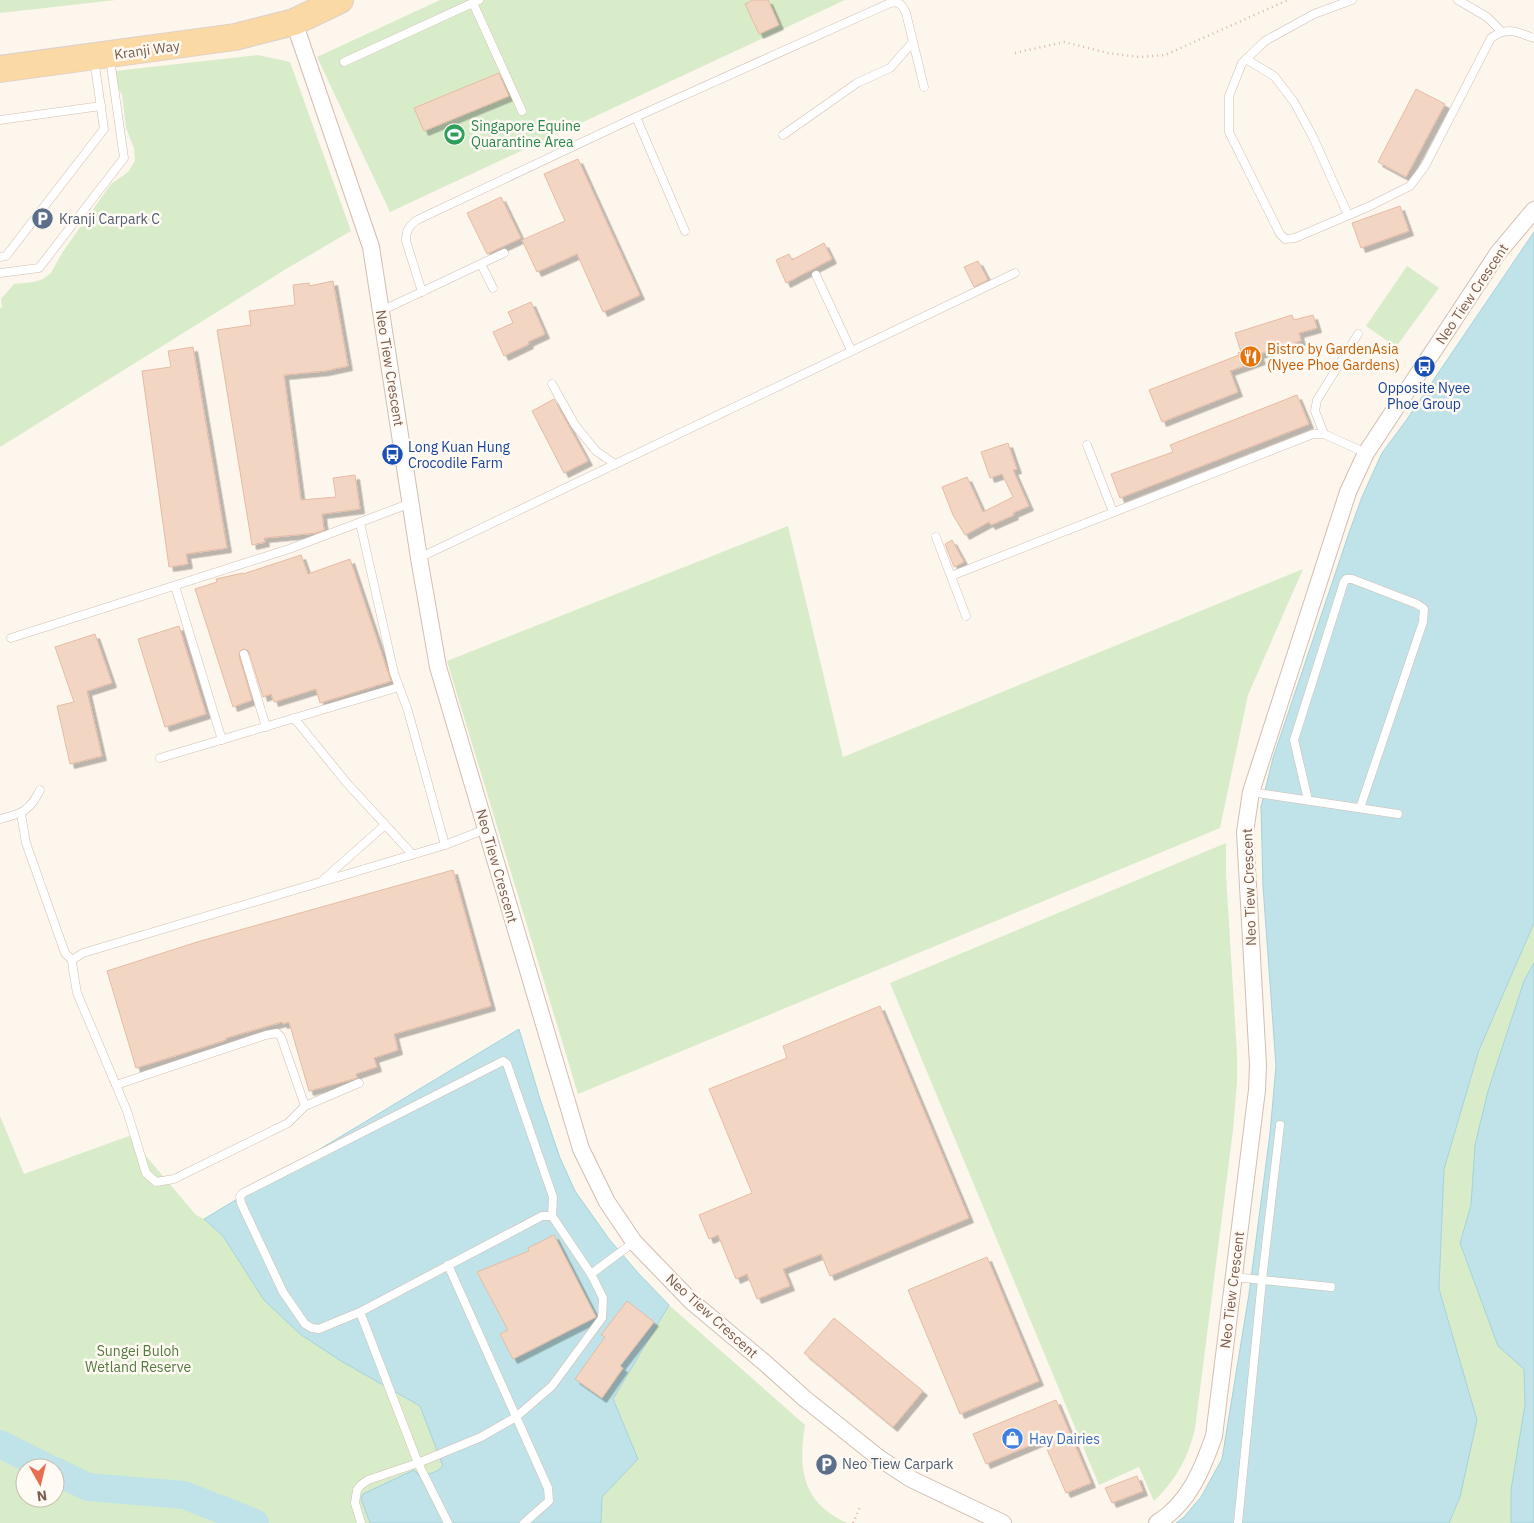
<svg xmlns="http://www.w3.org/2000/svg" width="1534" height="1523" font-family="'IBM Plex Sans',sans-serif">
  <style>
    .green { fill: #d8ecc9; fill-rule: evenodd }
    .water { fill: #bfe3e8; stroke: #a5d3da }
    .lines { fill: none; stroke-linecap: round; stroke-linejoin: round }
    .river { stroke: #bfe3e8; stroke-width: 28 }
    .building { fill: #f3d5c3; stroke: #e6bba3; filter: url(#shadow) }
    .lane-casing { stroke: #d1beb0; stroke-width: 9 }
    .street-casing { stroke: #d1beb0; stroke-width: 18 }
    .primary-casing { stroke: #dad1cd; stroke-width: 28 }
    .path { stroke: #d9b8a5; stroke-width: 2.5; stroke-dasharray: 1 4; stroke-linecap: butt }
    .lane { stroke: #fff; stroke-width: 8 }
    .street { stroke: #fff; stroke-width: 16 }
    .primary { stroke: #fbd9a5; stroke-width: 26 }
    .labels { text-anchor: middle; stroke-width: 5; stroke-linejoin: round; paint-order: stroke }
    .street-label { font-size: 14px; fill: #7a5c4d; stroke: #fffaf3 }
    .leisure-label { font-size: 14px; fill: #27864d; stroke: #fffaf3; text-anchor: start }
    .service-label { font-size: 14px; fill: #4e5e75; stroke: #fffaf3; text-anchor: start }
    .food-label { font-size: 14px; fill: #c56008; stroke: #fffaf3; text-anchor: start }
    .transit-label { font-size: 14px; fill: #164399; stroke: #fffaf3 }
    .park-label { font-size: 14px; fill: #537a41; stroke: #fffaf3 }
    .shop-label { font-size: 14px; fill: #366cbe; stroke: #fffaf3; text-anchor: start }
  </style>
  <defs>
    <filter id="shadow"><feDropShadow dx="4.5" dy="4.5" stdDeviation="0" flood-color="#0004"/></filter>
  </defs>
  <rect width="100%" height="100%" fill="#fdf6ec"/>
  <g class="green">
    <path d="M0,0h116l-116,13z"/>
    <path d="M440,0h405l-455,212 -73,-155z"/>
    <path d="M258,55l32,7 61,169 -65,38 -286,178v-139l2,-1 -1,-8 13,-15 20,-2 9,-3 8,-6 11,-20 49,-69 17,-12 7,-11 -1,-13 -8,-20 -4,-33 -4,-7 -3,-17z"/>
    <path d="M1407,266l32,22 -43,59 -30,-21z"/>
    <path d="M788,526l55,231 460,-188 -55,126 -28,133 -642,266 -131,-433z"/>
    <path d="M1226,843v31l11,180v29l-4,47 -38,299c-7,29 -19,51 -41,72l-15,-34 -40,18 -209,-502z"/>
    <path d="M1534,923v600h-85l11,-26 -21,-208 5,-120 35,-119z"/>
    <path d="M0,1116l24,58 105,-38 67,79 8,4 19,17 41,64 36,34 41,27 79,45 24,62 -51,55h-393zM25,1468h30v30h-30z"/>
    <path d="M669,1305l136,120c-7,45 -3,77 42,98h-246l1,-26 36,-38 -25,-60z"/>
  </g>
  <g class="water">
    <path d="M1534,232v691l-55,127 -35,119 -5,120 38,131 -17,77 -11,26h-273l8,-6 17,-20 21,-38 27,-165 21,-161 6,-67 -13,-180 -2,-79 12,-49 76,-225 13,-36 20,-44 23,-31z"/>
    <path d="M1534,963v560h-23v-33l14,-85 -1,-36 -26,-23 -38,-103 11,-38 4,-60 13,-54 36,-110z"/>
    <path d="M519,1029l21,70 20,59 15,33 34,48 30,35 30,31 -56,94 25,60 -36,38 -1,26h-231l-9,-24 2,-5 51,-24 7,7 16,-6 6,-5 -23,-60 -79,-45 -41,-27 -36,-34 -41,-64 -19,-17z"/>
  </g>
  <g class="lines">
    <g class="river">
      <path d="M0,1444l48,24"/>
      <path d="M55,1471l33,16 96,8 71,28"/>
    </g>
  </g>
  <g class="building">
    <path d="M753,0h15l11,25 -20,9 -14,-30z"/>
    <path d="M499,73l10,23 -85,35 -10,-23z"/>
    <path d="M1416,89l29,15 -39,73 -28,-15z"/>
    <path d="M578,159l62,136 -37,17 -26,-58 -40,18 -15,-32 43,-19 -21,-47z"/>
    <path d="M501,197l20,41 -34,16 -20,-41z"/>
    <path d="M1400,206l9,25 -48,17 -9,-25z"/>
    <path d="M824,243l8,16 -46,24 -10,-23 13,-6 3,6z"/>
    <path d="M978,261l10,19 -14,7 -10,-20z"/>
    <path d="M333,281l15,85 -23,5 -41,4 17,125 35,-3 -3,-19 22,-3 5,34 -38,5 2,16 -8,3 -52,5 1,4 -13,3 -35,-215 34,-5 -2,-14 46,-6 -2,-20 16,-2v3z"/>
    <path d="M531,302l14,32 -17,8 1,2 -25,12 -11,-24 20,-9 -5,-11z"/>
    <path d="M1292,315l2,5 19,-5 4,13 -18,5 2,8 -42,13 2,6 -31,11 8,21 -76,30 -13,-32 90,-35 -1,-2 3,-1 -6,-19z"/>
    <path d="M193,347l34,201 -41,6 2,10 -19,3 -27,-196 29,-4 -3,-16z"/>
    <path d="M1297,395l12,29 -189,74 -9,-24 62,-22 -3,-7z"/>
    <path d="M554,399l34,62 -24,12 -32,-62z"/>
    <path d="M1008,443l9,26 -4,1 16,36 -16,7 1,2 -23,10 -2,-3 -24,13 -12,-20 -11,-28 25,-10 16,35 30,-15 -11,-23 -12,4 -9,-26z"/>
    <path d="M952,540l12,22 -10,5 -9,-23z"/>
    <path d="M301,555l7,19 42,-15 41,122 -71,22 -4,-14 -42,13 -3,-8 -8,3 -14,-45 -2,-2 -4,-1 -3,2 -1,5 13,44 -19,7 -38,-118 22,-7 -1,-3 27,-6v1z"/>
    <path d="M179,626l27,88 -41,13 -27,-88z"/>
    <path d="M95,634l17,49 -25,8 15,65 -32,8 -13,-58 17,-4 -19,-55z"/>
    <path d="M453,870l38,136 -97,28 4,16 -24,8 3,9 -21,7 1,4 -48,13 -20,-69 -6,2 -1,-2 -56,16v2l-90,28 -29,-97 90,-29z"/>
    <path d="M880,1006l89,212 -139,58 -9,-22 -38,15 7,17 -33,13 -10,-25 -11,5 -18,-44 -9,4 -10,-24 53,-22 -43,-104 78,-31 -4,-12z"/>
    <path d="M554,1235l42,82 -83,42 -13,-25 8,-4 -31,-58 52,-21 -1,-3z"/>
    <path d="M987,1257l52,124 -79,33 -52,-124z"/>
    <path d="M627,1301l27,21 -34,44 3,2 -21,30 -27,-19 30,-42 -4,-2z"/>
    <path d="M834,1318l89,73 -30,36 -89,-74z"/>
    <path d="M1056,1400l35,83 -25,10 -23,-53 -57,24 -13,-30z"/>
    <path d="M1137,1476l6,15 -31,12 -7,-15z"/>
  </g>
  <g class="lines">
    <defs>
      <g id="lane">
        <path d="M1352,0l-38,14 -49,27 -23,22 -13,33v36l51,102 5,5 10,-1 75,-32 40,-20 15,-20 66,-128c17,-12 25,-6 43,0"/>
        <path d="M1458,0l29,17 14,14"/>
        <path d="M473,3l49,108"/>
        <path d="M1246,59l28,17 20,26 19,35 35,78"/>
        <path d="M344,62l135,-62"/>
        <path d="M636,117l49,114"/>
        <path d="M0,120l101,-14"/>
        <path d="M783,135l74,-52 33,-15 23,-26"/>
        <path d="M0,257l6,-1 98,-127 -10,-70"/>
        <path d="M481,264l12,24"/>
        <path d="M0,273l39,-5 85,-110 -14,-99"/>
        <path d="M816,275l35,75"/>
        <path d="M422,292l-16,-51c0,-11 3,-15 11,-21l219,-103 254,-114c10,-2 12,2 16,10l18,74"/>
        <path d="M381,311l123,-58"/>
        <path d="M552,384l23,41 21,26 19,13"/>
        <path d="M1324,434l-9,-23 2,-11 41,-66"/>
        <path d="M1087,445l26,67"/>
        <path d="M360,523l34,150 14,38 37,134"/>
        <path d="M936,537l30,79"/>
        <path d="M419,558l596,-285"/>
        <path d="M951,576l362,-142h11l42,19"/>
        <path d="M175,586l47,154"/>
        <path d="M11,638l278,-89 122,-46"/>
        <path d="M244,654l22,73"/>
        <path d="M294,718l52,64 66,72"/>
        <path d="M160,758l239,-71"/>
        <path d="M1251,792l147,22"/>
        <path d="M1308,800l-14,-60 50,-158 2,-3h6l65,25 7,5 -1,13 -63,186"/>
        <path d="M21,814l5,29 39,110 7,7 1,9 4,24 50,118 19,62 10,9 18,-3 114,-56 17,-17 54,-23"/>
        <path d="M0,819c21,-5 30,-8 40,-29"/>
        <path d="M324,879l61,-54"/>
        <path d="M72,960l11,-7 362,-108 41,-16"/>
        <path d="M116,1085l150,-50 11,-2 4,4 24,69"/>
        <path d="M448,1265l100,223 1,13 -25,22"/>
        <path d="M591,1274l43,-32"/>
        <path d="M1234,1277l97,10"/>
        <path d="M360,1312l58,151 30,60"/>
        <path d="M361,1523l-6,-20 2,-13 4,-5 7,-5 50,-17 63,-26 35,-20 36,-31 50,-68 1,-20 -12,-24 -39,-58 1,-19 -46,-133 -4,-3 -260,132 -3,4 1,6 42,89 22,32 7,4 7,1 41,-17 182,-96h10"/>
        <path d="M1238,1523l24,-243 18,-155"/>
      </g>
      <g id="street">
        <path d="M294,22l77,225 48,311 19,109 143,482 26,53 27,40 57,59 74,62 39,35 75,60 32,21 92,44"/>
        <path d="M1157,1523c32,-20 45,-53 57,-87l43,-346 1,-25 -13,-233 6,-40 97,-300 18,-39 132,-200 36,-43"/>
      </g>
      <path id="primary" d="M0,69l235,-32 59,-15 46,-22"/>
    </defs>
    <use href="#lane" class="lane-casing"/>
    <use href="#street" class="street-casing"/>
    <use href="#primary" class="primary-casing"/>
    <g class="path">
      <path d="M1015,53l49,-11 44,11 31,4 26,-2 123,-55"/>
      <path d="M853,1523l8,-18"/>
    </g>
    <use href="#lane" class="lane"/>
    <use href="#street" class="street"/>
    <use href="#primary" class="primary"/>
  </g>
  <defs>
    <symbol id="stadium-disc" viewBox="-11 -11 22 22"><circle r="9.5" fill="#2e9e5b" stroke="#fffaf3"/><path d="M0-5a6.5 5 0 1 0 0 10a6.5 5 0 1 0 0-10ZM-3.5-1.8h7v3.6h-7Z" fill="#fff"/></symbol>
    <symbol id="parking-disc" viewBox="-11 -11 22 22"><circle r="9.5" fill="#5c6f8a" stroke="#fffaf3"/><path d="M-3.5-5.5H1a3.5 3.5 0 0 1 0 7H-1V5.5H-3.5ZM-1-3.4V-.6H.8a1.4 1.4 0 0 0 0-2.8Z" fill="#fff"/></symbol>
    <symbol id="restaurant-disc" viewBox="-11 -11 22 22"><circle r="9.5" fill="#e8710a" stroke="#fffaf3"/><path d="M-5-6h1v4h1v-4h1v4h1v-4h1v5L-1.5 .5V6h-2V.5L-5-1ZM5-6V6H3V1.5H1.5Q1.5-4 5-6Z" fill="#fff"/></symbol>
    <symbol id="bus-disc" viewBox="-11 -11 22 22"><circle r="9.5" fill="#1a4fb4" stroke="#fffaf3"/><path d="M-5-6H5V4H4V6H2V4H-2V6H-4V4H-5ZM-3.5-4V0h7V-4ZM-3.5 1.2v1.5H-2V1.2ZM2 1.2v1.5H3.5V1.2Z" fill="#fff"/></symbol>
    <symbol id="shop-disc" viewBox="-11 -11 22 22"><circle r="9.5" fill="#3f7fe0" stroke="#fffaf3"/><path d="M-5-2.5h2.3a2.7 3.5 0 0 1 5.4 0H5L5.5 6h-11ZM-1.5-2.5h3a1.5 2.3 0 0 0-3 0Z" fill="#fff"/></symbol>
  </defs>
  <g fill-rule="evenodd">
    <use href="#stadium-disc" x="442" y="122" width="25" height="25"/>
    <use href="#parking-disc" x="30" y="206" width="25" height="25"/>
    <use href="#restaurant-disc" x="1238" y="344" width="25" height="25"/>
    <use href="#bus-disc" x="1412" y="354" width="25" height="25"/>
    <use href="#bus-disc" x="380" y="442" width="25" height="25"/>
    <use href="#shop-disc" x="1000" y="1426" width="25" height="25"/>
    <use href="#parking-disc" x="814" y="1452" width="25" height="25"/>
  </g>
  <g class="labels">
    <g class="street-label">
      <text transform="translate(147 50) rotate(-8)" y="5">Kranji Way</text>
      <text transform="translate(1472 294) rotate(-56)" y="5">Neo Tiew Crescent</text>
      <text transform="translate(390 368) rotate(81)" y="5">Neo Tiew Crescent</text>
      <text transform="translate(497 866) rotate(74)" y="5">Neo Tiew Crescent</text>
      <text transform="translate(1249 887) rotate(-92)" y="5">Neo Tiew Crescent</text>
      <text transform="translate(1232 1290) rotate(-83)" y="5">Neo Tiew Crescent</text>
      <text transform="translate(712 1316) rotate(42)" y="5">Neo Tiew Crescent</text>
    </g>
    <g class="leisure-label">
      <text x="471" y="131">Singapore Equine<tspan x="471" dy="16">Quarantine Area</tspan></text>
    </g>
    <g class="service-label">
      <text x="59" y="224">Kranji Carpark C</text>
      <text x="842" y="1469">Neo Tiew Carpark</text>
    </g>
    <g class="food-label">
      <text x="1267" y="354">Bistro by GardenAsia<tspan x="1267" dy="16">(Nyee Phoe Gardens)</tspan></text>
    </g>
    <g class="transit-label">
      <text x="1424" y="393">Opposite Nyee<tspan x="1424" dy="16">Phoe Group</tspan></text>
      <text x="408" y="452" text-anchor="start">Long Kuan Hung<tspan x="408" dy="16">Crocodile Farm</tspan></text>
    </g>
    <g class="park-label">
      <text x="138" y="1356">Sungei Buloh<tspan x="138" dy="16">Wetland Reserve</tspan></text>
    </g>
    <g class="shop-label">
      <text x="1029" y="1444">Hay Dairies</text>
    </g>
  </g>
  <g transform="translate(40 1483) rotate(172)"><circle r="24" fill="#fffaf3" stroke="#cabbb1"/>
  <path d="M0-4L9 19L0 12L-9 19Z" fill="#e76f51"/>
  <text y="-8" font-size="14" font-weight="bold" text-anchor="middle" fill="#7a5c4d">N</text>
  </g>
</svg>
